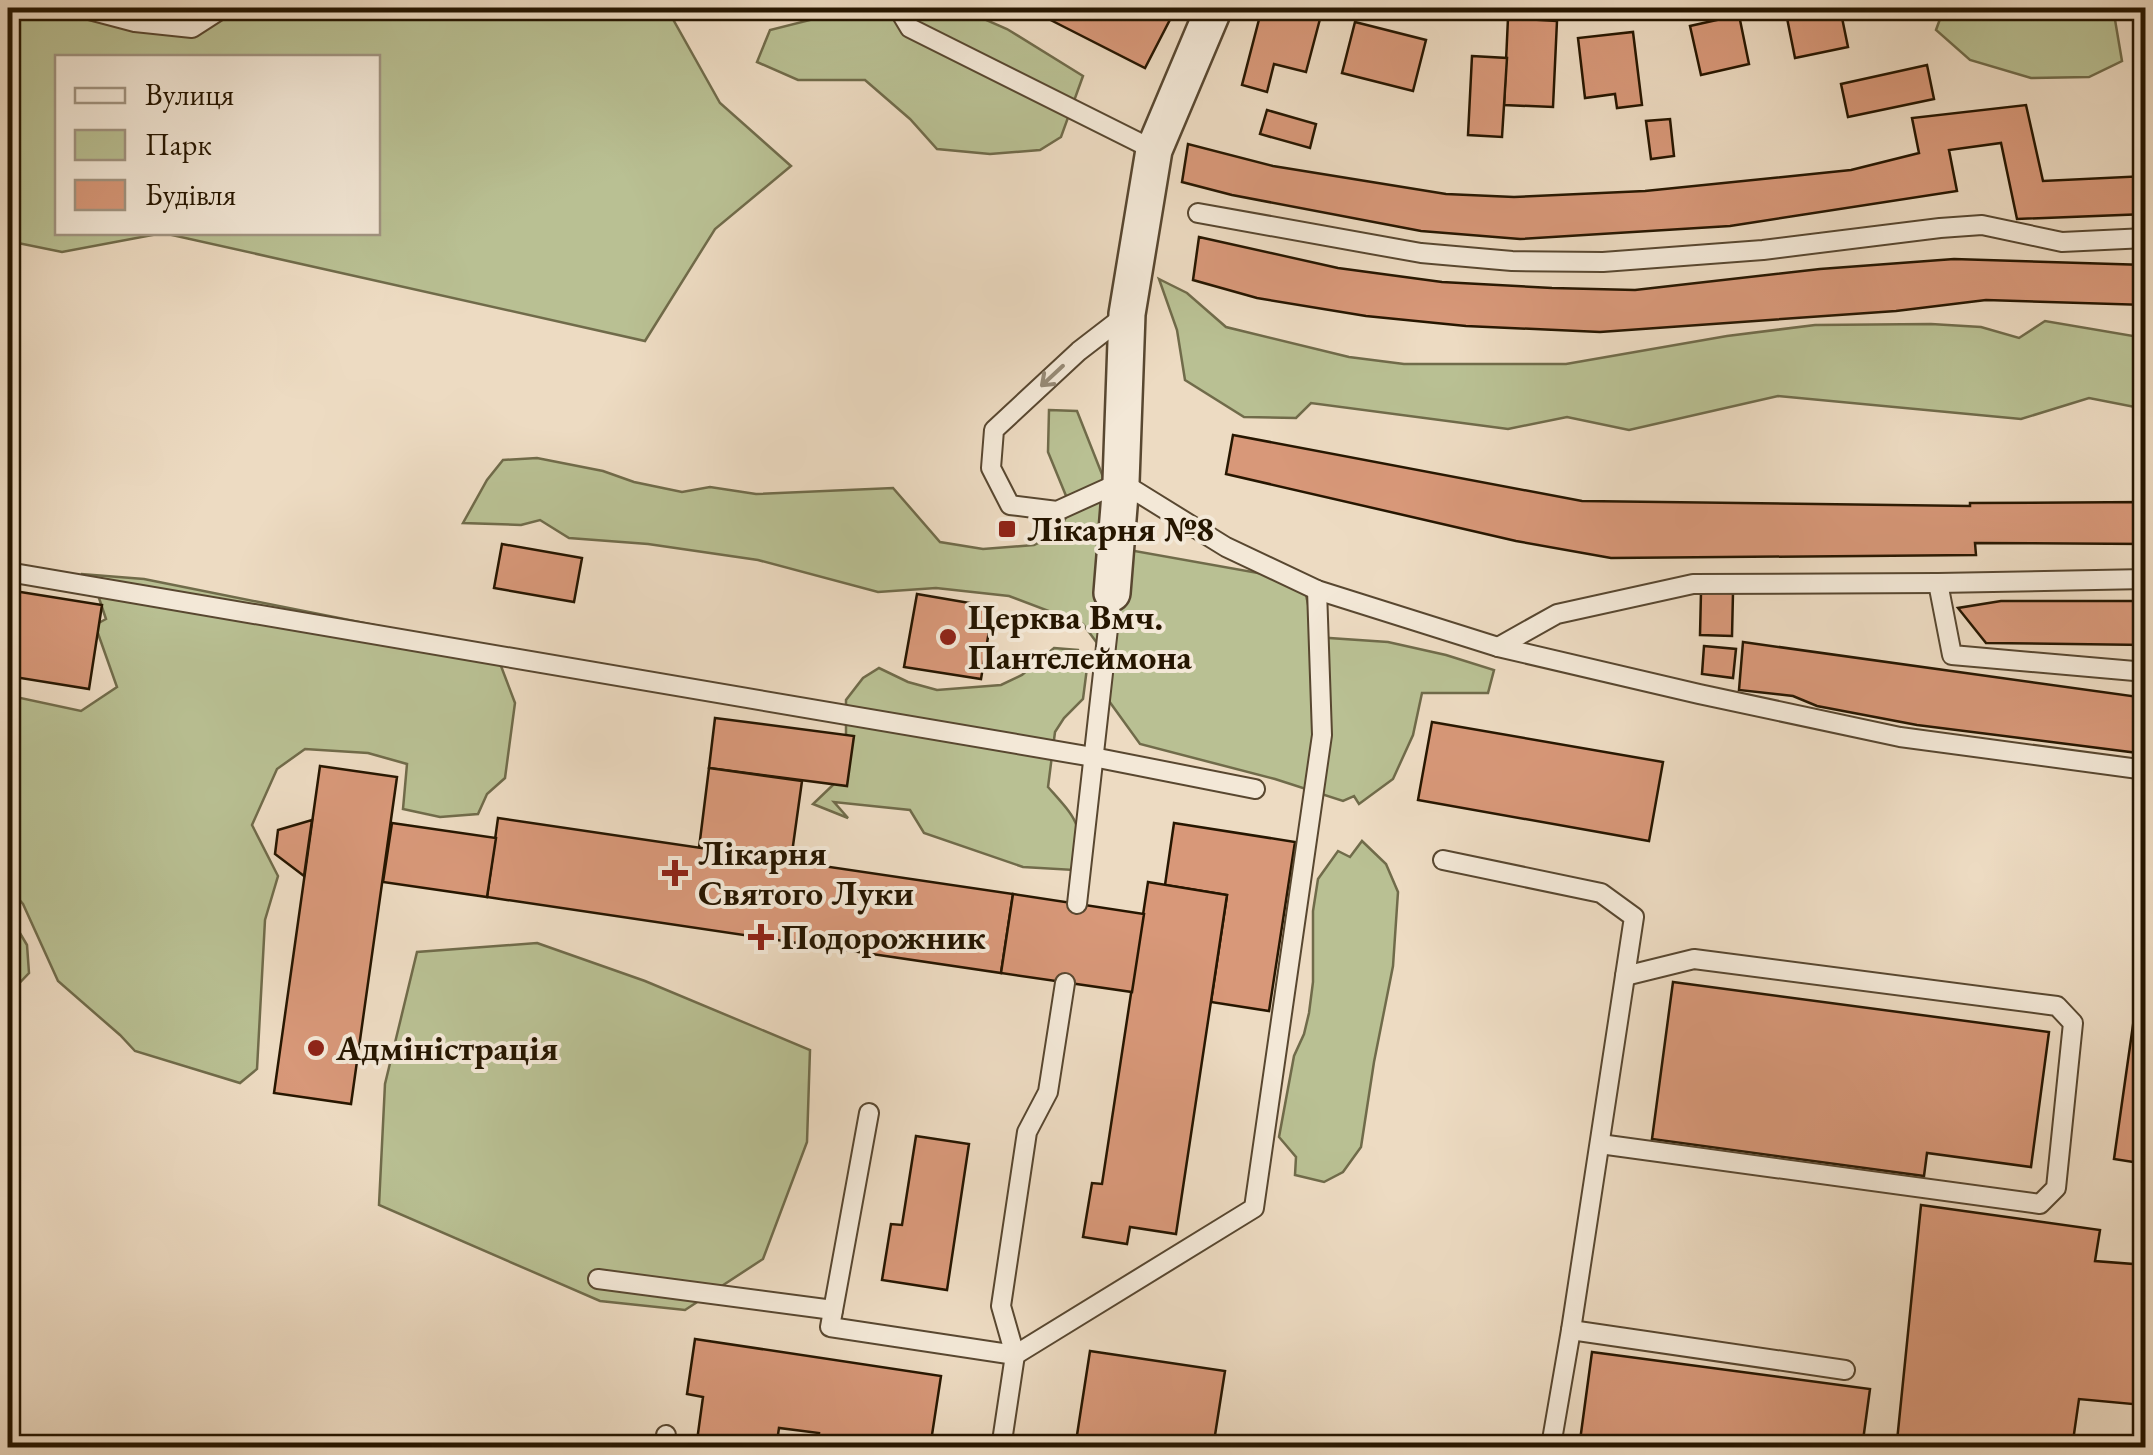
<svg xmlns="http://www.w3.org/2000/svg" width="2153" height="1455" font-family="'EB Garamond',serif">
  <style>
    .green { fill: #b9c093; stroke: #706b4a; stroke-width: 2.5; fill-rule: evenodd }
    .building { fill: #d89879; stroke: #261600; stroke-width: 2.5 }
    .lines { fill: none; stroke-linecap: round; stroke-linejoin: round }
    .service-casing { stroke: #584730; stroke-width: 22 }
    .minor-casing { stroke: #584730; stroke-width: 40 }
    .service { stroke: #f3e8d7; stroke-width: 18 }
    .minor { stroke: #f3e8d7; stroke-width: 35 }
    .oneway { stroke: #978a76 }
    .poi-dot { fill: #8f2418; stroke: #f3e8d7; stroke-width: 4 }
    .labels { text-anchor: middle; stroke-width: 8; stroke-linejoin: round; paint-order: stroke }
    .poi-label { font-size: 35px; font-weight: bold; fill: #261600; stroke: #f3e8d7; text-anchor: start }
  </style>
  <rect width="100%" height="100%" fill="#eddbc2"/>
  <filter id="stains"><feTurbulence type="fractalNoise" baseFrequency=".002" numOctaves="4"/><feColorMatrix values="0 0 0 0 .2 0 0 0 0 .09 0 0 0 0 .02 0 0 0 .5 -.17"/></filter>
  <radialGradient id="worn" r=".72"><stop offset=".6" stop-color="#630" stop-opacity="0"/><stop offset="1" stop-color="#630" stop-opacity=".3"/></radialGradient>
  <g class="green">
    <path d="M8,8h525l5,4 132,2 50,89 71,63 -76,63 -70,112 -482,-108 -101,19 -54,-11zM58,58h320v174h-320z"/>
    <path d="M836,8h123l48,21 76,47 -22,61 -21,13 -50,4 -53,-5 -27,-30 -45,-39h-67l-41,-18 13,-32 60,-15z"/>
    <path d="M1944,8h169l9,53 -33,16 -58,1 -61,-18 -34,-30z"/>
    <path d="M1159,279l28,14 39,34 123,30 55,7h162l161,-28 88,-11 116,-1 50,3 38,11 26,-17 100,17v71l-56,-11 -68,21 -243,-23 -149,34 -62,-13 -59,12 -197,-26 -15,15 -52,-1 -59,-37 -8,-50z"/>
    <path d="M1049,410l28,1 34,86 1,50 163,29 31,19 9,42 73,5 58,13 48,15 -6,23h-66l-9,42 -20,44 -34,25 -5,-8 -11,5 -68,-22 -135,-35 -44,-61 1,-40 -14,-19 -74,-28 -73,-8 -58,4 -120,-32 -110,-16 -79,-6 -29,-18 -19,5 -58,-2 24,-43 16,-20 34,-2 66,13 31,11 48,10 28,-5 46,7 137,-6 47,54 43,7 51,-4 23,-11 14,-26 -23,-56z"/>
    <path d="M81,574l63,5 335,67 22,20 14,37 -10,75 -18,16 -9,20 -38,3 -37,-8 4,-45 -39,-11 -63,-4 -28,20 -25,56 26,51 -13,44 -8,149 -17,14 -105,-32 -15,-16 -62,-54 -35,-77 -15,-17v-186l8,-4 65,14 36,-24 -22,-62 11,-6 -13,-39z"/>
    <path d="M1054,648l24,2 9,18 -4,31 -19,19 -9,14 -7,55c30,34 36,37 26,83l-51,-3 -99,-34 -14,-23 -76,-8 14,16 -35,-14 21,-20 12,-46v-38l17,-22 16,-10 29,14 29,8 64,-5 21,-10z"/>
    <path d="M1362,841l24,23 12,28 -5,74 -19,96 -13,85 -18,25 -19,10 -29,-7 1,-18 -17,-20 15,-81 10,-22 5,-21 4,-31v-71l5,-32 20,-28 12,6z"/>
    <path d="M8,913l19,32 2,28 -21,22z"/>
    <path d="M537,943l108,38 165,69 -3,92 -44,117 -78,51 -85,-9 -221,-96 6,-121 32,-132z"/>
  </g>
  <g class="building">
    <path d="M1027,8h149l-31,60z"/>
    <path d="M1262,8h11l47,11 -14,53 -32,-8 -7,28 -25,-7z"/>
    <path d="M1785,8h55l8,39 -53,11z"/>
    <path d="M1739,15l10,49 -48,11 -11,-49z"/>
    <path d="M1508,18l49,3 -4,86 -49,-2z"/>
    <path d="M1355,22l71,18 -13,51 -71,-18z"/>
    <path d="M1633,32l9,73 -25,3 -2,-14 -30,4 -7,-60z"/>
    <path d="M1472,56l35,2 -5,79 -34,-2z"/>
    <path d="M1927,65l7,34 -86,18 -7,-33z"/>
    <path d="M2026,105l17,76 103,-5v38l-129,5 -16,-76 -52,7 8,41 -227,35 -210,13 -99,-8 -189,-36 -50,-13 6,-38 85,22 173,28 68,3 131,-6 206,-21 68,-17 -7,-35z"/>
    <path d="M1267,110l49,14 -6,24 -50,-14z"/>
    <path d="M1670,119l4,37 -23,3 -5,-38z"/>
    <path d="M1199,237l139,31 104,14 110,6 83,2 185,-21 134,-10 192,6v40l-160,-5 -90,11 -296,21 -134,-6 -100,-10 -109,-18 -64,-18z"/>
    <path d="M1233,435l349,66 388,5v-3l176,-1v42l-171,-1 1,12 -365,3 -95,-17 -290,-67z"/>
    <path d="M502,544l80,14 -8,44 -80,-14z"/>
    <path d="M8,590l94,15 -13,84 -81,-13z"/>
    <path d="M1701,592l32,1 -1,43 -32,-1z"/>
    <path d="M917,594l76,13 -12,72 -77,-12z"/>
    <path d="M2001,601h145v44l-160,-2 -28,-35z"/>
    <path d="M1743,642l403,56v56l-229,-29 -100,-19 -24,-10 -54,-6z"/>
    <path d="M1704,646l32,3 -3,29 -31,-4z"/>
    <path d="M715,718l139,18 -7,50 -138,-18z"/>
    <path d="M1432,722l231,40 -14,79 -231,-41z"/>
    <path d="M320,766l77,11 -46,327 -77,-11z"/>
    <path d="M709,768l93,13 -11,79 -92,-12z"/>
    <path d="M498,818l515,76 -12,79 -514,-76z"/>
    <path d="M312,820l-8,56 -29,-22 3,-24z"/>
    <path d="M392,823l104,15 -9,59 -104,-15z"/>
    <path d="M1174,823l121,19 -26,169 -58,-9 16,-107 -62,-10z"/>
    <path d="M1148,882l79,13 -51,339 -46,-7 -3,17 -44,-7 9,-54 10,1z"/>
    <path d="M1013,894l131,20 -12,78 -131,-19z"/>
    <path d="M1673,982l376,50 -18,135 -104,-14 -3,23 -272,-37z"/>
    <path d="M2133,1025l13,3v136l-32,-5z"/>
    <path d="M916,1136l53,8 -22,146 -65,-10 9,-56 11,1z"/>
    <path d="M1921,1205l179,25 -5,31 51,4v183h-15l13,-43 -65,-6 -7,49h-127l-48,-7z"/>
    <path d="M695,1339l246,37 -11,72h-113l2,-15 -40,-5 -3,20h-80l7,-51 -16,-3z"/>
    <path d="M1090,1351l135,20 -12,77h-138z"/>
    <path d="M1592,1352l278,37 -8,59h-283z"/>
  </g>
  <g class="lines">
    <defs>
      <g id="service">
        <path d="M82,8l53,14 57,6 31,-20"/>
        <path d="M898,8l12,20 244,122"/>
        <path d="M1198,213l223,40 91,8 91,1 160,-12 177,-22 42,-3 80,17 84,-4"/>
        <path d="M1127,314l-48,37 -85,79 -3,38 19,37 47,6 64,-29 105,65 91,43 181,57 201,47 201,43 246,33"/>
        <path d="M8,572l1085,185 162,32"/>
        <path d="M1938,583l14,72 194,17"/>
        <path d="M1498,647l59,-33 136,-30 245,-1 208,-4"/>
        <path d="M1443,860l158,33 33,24 -63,413 -19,110 -6,8"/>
        <path d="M1077,904l35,-311"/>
        <path d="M869,1113l-39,214 185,28 239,-147 68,-473 -5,-145"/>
        <path d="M1600,1144l440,60 16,-16 17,-165 -16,-17 -363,-47 -69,17"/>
        <path d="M598,1279l235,31"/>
        <path d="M1571,1330l274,40"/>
        <path d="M665,1448l1,-13"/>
        <path d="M1001,1448l14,-93 -14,-49 26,-174 21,-40 17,-109"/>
      </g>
      <path id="minor" d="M1112,593l9,-111 6,-168 27,-164 60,-142"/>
    </defs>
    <use href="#service" class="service-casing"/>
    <use href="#minor" class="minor-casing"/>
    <use href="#service" class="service"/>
    <use href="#minor" class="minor"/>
  </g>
  <defs><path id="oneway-shaft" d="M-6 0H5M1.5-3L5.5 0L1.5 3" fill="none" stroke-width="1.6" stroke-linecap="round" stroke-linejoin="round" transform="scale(2.5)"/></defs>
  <use class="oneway" href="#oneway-shaft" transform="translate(1052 376) rotate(137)"/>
  <g class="poi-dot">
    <rect x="997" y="519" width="20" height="20" rx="5"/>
    <circle cx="948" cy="637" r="10"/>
    <path d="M670 858h10v10h10v10h-10v10h-10v-10h-10v-10h10z"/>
    <path d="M756 922h10v10h10v10h-10v10h-10v-10h-10v-10h10z"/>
    <circle cx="316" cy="1048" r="10"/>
  </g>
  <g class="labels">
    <g class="poi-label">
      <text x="1027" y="541">Лікарня №8</text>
      <text x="968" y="629">Церква Вмч.<tspan x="968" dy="40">Пантелеймона</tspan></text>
      <text x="698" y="865">Лікарня<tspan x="698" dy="40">Святого Луки</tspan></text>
      <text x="781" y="949">Подорожник</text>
      <text x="336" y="1060">Адміністрація</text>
    </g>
  </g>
  <rect width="2153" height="1455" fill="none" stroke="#eddbc2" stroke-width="40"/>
  <rect x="10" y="10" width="2133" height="1435" fill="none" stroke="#261600" stroke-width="5"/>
  <rect x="20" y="20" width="2113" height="1415" fill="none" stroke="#261600" stroke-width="2.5"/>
  <rect x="55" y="55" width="325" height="180" fill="#f3e8d7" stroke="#a19481" stroke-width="2.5"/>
  <rect x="75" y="88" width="50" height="15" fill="#f3e8d7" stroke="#a19481" stroke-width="2.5"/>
  <text x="145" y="105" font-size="30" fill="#261600">Вулиця</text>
  <rect x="75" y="130" width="50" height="30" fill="#b9c093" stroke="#a19481" stroke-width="2.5"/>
  <text x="145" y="155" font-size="30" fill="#261600">Парк</text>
  <rect x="75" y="180" width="50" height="30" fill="#d89879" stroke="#a19481" stroke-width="2.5"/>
  <text x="145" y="205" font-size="30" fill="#261600">Будівля</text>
  <rect width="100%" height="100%" filter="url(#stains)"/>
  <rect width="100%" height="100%" fill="url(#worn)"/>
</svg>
